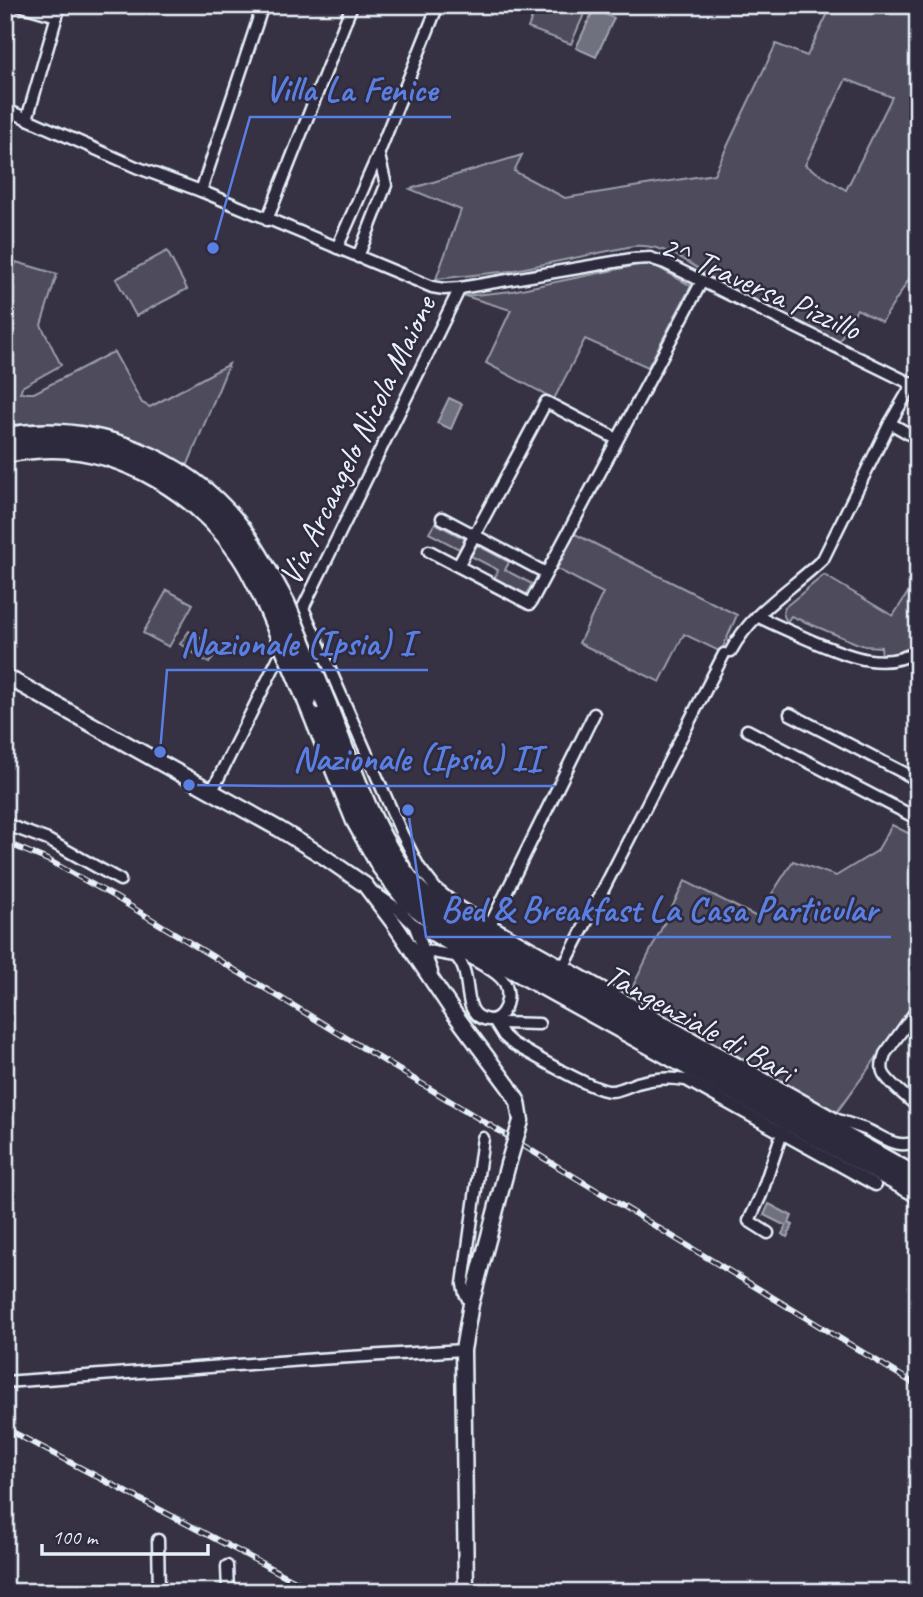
<svg xmlns="http://www.w3.org/2000/svg" width="923" height="1597" font-family="Caveat,sans-serif">
  <style>
    .green { fill: #4d4b5c; stroke: #9a9eaa; stroke-width: 2; fill-rule: evenodd }
    .water { fill: #70717f; stroke: #a0a4af; stroke-width: 2 }
    .lines { fill: none; stroke-linecap: round; stroke-linejoin: round }
    .street-casing { stroke: #e8f1f8; stroke-width: 15 }
    .secondary-casing { stroke: #e8f1f8; stroke-width: 19 }
    .highway-casing { stroke: #e8f1f8; stroke-width: 23 }
    .street { stroke: #2f2a3d; stroke-width: 10 }
    .secondary { stroke: #2f2a3d; stroke-width: 14 }
    .highway { stroke: #2f2a3d; stroke-width: 18 }
    .rail-casing { stroke: #e8f1f8; stroke-width: 6 }
    .rail { stroke: #2f2a3d; stroke-width: 3.5; stroke-dasharray: 10; stroke-linecap: butt }
    .secondary-bridge-casing { stroke: #e8f1f8; stroke-width: 19; stroke-linecap: butt }
    .highway-bridge-casing { stroke: #e8f1f8; stroke-width: 23; stroke-linecap: butt }
    .secondary-bridge { stroke: #2f2a3d; stroke-width: 14 }
    .highway-bridge { stroke: #2f2a3d; stroke-width: 18 }
    .labels { text-anchor: middle; stroke-width: 5; stroke-linejoin: round; paint-order: stroke }
    .street-label { font-size: 33px; fill: #e8f1f8; stroke: #2f2a3d }
    .leader { fill: none; stroke: #5a7fe2; stroke-width: 2.5 }
    .callout-dot { fill: #5a7fe2; stroke: #2f2a3d; stroke-width: 2.5 }
    .callout-label { font-size: 35px; text-anchor: middle; font-weight: bold; fill: #5a7fe2; stroke: #2f2a3d; stroke-width: 5; stroke-linejoin: round; paint-order: stroke }
  </style>
  <rect width="100%" height="100%" fill="#363244"/>
  <filter id="ink" filterUnits="userSpaceOnUse"><feTurbulence type="fractalNoise" baseFrequency=".0143" numOctaves="2"/><feDisplacementMap in="SourceGraphic" scale="14" xChannelSelector="R" yChannelSelector="G"/><feConvolveMatrix kernelMatrix="1 2 1 2 8 2 1 2 1" color-interpolation-filters="sRGB"/></filter>
  <g filter="url(#ink)">
    <g class="green">
      <path d="M537,5h51l-17,39 -43,-16z"/>
      <path d="M832,5h86v260l-36,57 -25,-13 -17,31 -4,3c-34,-17 -68,-33 -102,-51 -32,-18 -61,-49 -101,-46l-123,25 -74,8 25,-69 -51,-21 112,-34 -8,16 51,27 149,-24 62,-130 31,12zM846,79l46,18 -46,93 -41,-25z"/>
      <path d="M167,251l20,38 -51,27 -20,-37z"/>
      <path d="M16,262l41,12 -16,51 20,40 -39,22 -2,6h14l73,-38 7,-3 28,51 8,4 79,-43 -43,105c-62,-39 -107,-50 -181,-43v-127z"/>
      <path d="M643,264l14,3 34,19 -43,81 -63,-28 -31,60 -68,-36 25,-53 -46,-14 47,-5z"/>
      <path d="M435,523l30,16 -6,10 -30,-16z"/>
      <path d="M575,534l162,81 -16,37 -37,-18 -24,48 -81,-39 24,-50 -46,-24z"/>
      <path d="M477,545l32,17 -4,8 27,14 -6,10 -31,-16 3,-8 -27,-14z"/>
      <path d="M824,575l69,41 25,-39v57l-8,5 4,7 -14,6 -18,4 -1,-9 -16,-1 -9,-3 -65,-27 -4,6 -4,-8 2,-7z"/>
      <path d="M167,590l26,14 -24,43 -26,-14z"/>
      <path d="M189,631l29,18 -9,14 -29,-19z"/>
      <path d="M892,825l26,13v162l-81,112 -209,-116 57,-115 72,36 36,-56 43,15 41,-25z"/>
    </g>
    <g class="water">
      <path d="M594,9l20,9 -18,39 -20,-9z"/>
      <path d="M449,398l13,6 -11,25 -14,-6z"/>
      <path d="M769,1204l23,12 -3,7 4,2 -6,12 -5,-3 4,-8 -22,-11z"/>
    </g>
    <g class="lines">
      <defs>
        <g id="street">
          <path d="M19,5l38,11"/>
          <path d="M5,109l131,58 65,24 231,96 12,2 16,-1 172,-29 18,-1 15,5 253,124"/>
          <path d="M27,119l33,-114"/>
          <path d="M201,191l62,-186"/>
          <path d="M267,220l85,-215"/>
          <path d="M337,248l41,-93 60,-150"/>
          <path d="M358,257l28,-72 -7,-29"/>
          <path d="M912,385l-22,38 28,16"/>
          <path d="M442,518l104,55"/>
          <path d="M429,551l101,53 172,-323"/>
          <path d="M458,566l88,-164 71,37"/>
          <path d="M303,608l99,226 17,33 17,22 23,18 379,213c9,3 18,6 27,9 21,9 28,20 53,13"/>
          <path d="M301,612l159,-324"/>
          <path d="M757,616c18,9 37,17 55,25 34,14 70,31 106,10"/>
          <path d="M731,651c21,-40 61,-62 92,-92l67,-136"/>
          <path d="M790,714l128,66"/>
          <path d="M747,730l171,89"/>
          <path d="M212,791l72,-144"/>
          <path d="M5,824l43,16 72,40"/>
          <path d="M375,893l23,16 15,15 78,46c6,4 13,9 15,16 6,17 -7,44 -28,30 -16,-11 -5,-45 -23,-60l-45,-8"/>
          <path d="M414,924l18,48"/>
          <path d="M490,925l104,-211"/>
          <path d="M564,966l160,-312"/>
          <path d="M918,1008l-33,46c-2,6 -4,12 -2,18 3,9 27,28 35,35"/>
          <path d="M494,1020l10,16 9,8c19,10 81,48 98,47 9,0 17,-5 26,-8 17,-5 32,-6 49,-3l189,105"/>
          <path d="M496,1023l43,1"/>
          <path d="M768,1233l-19,-12 12,-26 21,-62"/>
          <path d="M471,1304l-6,-10 -2,-10 20,-146"/>
          <path d="M5,1382l313,-23 145,-9"/>
          <path d="M158,1540l1,52"/>
          <path d="M227,1566l1,26"/>
        </g>
        <g id="secondary">
          <path d="M5,676l274,153 44,27 42,29 28,37 61,91 55,74 9,15 3,19"/>
          <path d="M466,1592l-3,-242 8,-46 37,-140"/>
        </g>
        <g id="highway">
          <path d="M5,437c88,-15 181,21 236,92 17,23 30,48 44,74"/>
          <path d="M5,453c16,-3 32,-5 48,-5 74,1 145,46 186,105 13,18 21,38 30,57"/>
          <path d="M307,700l49,121 25,45 26,34 36,28 34,21 441,244"/>
          <path d="M327,705c25,63 45,132 90,184 10,10 23,19 34,27l467,262"/>
        </g>
      </defs>
      <use href="#street" class="street-casing"/>
      <use href="#secondary" class="secondary-casing"/>
      <use href="#highway" class="highway-casing"/>
      <use href="#street" class="street"/>
      <use href="#secondary" class="secondary"/>
      <use href="#highway" class="highway"/>
      <defs>
        <g id="rail">
          <path d="M5,842l45,19 65,36 803,489"/>
          <path d="M5,1428l311,164"/>
        </g>
      </defs>
      <use href="#rail" class="rail-casing"/>
      <use href="#rail" class="rail"/>
      <defs>
        <path id="secondary-bridge" d="M508,1164l13,-43"/>
        <g id="highway-bridge">
          <path d="M285,603l42,102"/>
          <path d="M269,610l38,90"/>
        </g>
      </defs>
      <use href="#secondary-bridge" class="secondary-bridge-casing"/>
      <use href="#highway-bridge" class="highway-bridge-casing"/>
      <use href="#secondary-bridge" class="secondary-bridge"/>
      <use href="#highway-bridge" class="highway-bridge"/>
    </g>
  </g>
  <g class="labels">
    <g class="street-label">
      <text transform="translate(761 286) rotate(24)" y="12">2^ Traversa Pizzillo</text>
      <text transform="translate(356 440) rotate(-64)" y="12">Via Arcangelo Nicola Maione</text>
      <text transform="translate(700 1022) rotate(29)" y="12">Tangenziale di Bari</text>
    </g>
  </g>
  <path class="leader" d="M213 248L250 117H451M160 752L167 670H428M189 785L279 786H555M408 810L426 937H891"/>
  <g class="callout-dot">
    <circle cx="213" cy="248" r="7"/>
    <circle cx="160" cy="752" r="7"/>
    <circle cx="189" cy="785" r="7"/>
    <circle cx="408" cy="810" r="7"/>
  </g>
  <g class="callout-label">
    <text x="351" y="101">Villa La Fenice</text>
    <text x="297" y="655">Nazionale (Ipsia) I</text>
    <text x="417" y="770">Nazionale (Ipsia) II</text>
    <text x="659" y="921">Bed &amp; Breakfast La Casa Particular</text>
  </g>
  <rect width="923" height="1597" fill="none" stroke="#2f2a3d" stroke-width="28"/>
  <rect x="14" y="14" width="895" height="1569" fill="none" stroke="#e8f1f8" stroke-width="2.5" filter="url(#ink)"/>
  <path d="M42 1544v10h166v-10" fill="none" stroke="#e8f1f8" stroke-width="3.5"/>
  <text x="52" y="1544" font-size="21" fill="#e8f1f8" stroke="#2f2a3d" stroke-width="5" paint-order="stroke">100 m</text>
</svg>
